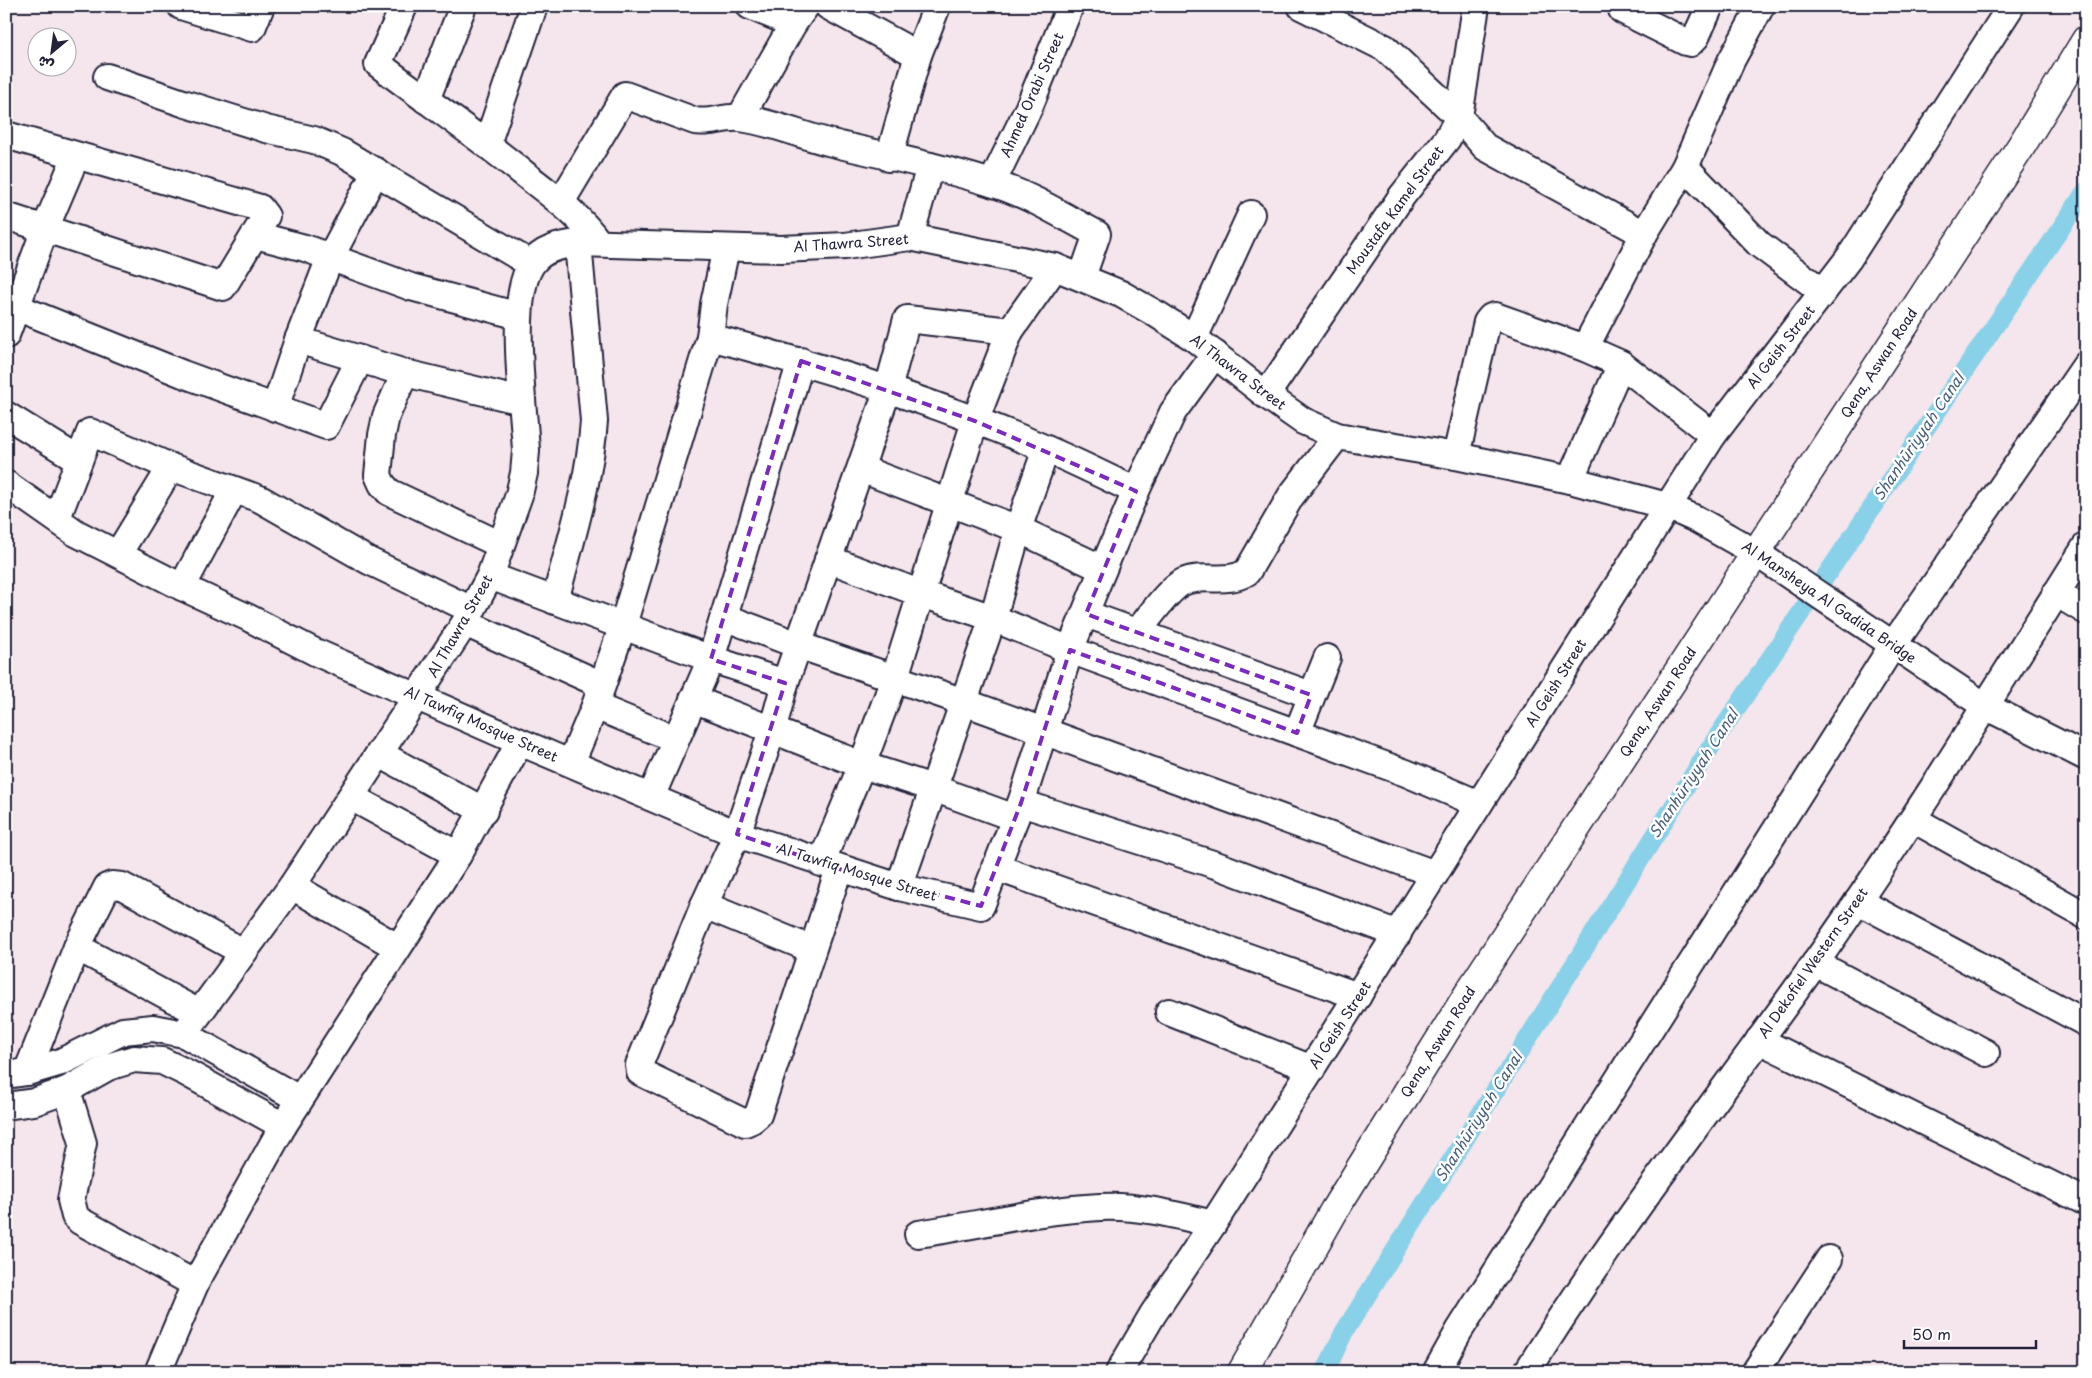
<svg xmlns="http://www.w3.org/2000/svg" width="2092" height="1378" font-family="'Playpen Sans','Playpen Sans Arabic',sans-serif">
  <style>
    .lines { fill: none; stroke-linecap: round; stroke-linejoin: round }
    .canal { stroke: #88d1e9; stroke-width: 19 }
    .minor-casing { stroke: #22223b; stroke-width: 30 }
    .highway-casing { stroke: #22223b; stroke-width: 31 }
    .minor { stroke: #fff; stroke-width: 26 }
    .highway { stroke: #fff; stroke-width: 28 }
    .marked { fill: none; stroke: #7b2cbf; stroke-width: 4; stroke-dasharray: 10 6; stroke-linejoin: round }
    .labels { text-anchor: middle; stroke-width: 5; stroke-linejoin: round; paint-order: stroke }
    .street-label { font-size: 14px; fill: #22223b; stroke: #fff }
    .water-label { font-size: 15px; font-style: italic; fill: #465f78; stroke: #fff }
  </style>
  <rect width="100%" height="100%" fill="#f5e5ec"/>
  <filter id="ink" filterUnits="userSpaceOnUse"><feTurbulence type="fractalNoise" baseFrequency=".02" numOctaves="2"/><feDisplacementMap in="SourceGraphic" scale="10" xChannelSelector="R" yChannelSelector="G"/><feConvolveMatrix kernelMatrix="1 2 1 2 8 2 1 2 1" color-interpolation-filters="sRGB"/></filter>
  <g filter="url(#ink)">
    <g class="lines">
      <path class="canal" d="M1325,1372l19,-40 371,-592 371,-549"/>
      <defs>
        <g id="minor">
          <path d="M181,6l71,22 9,-22"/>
          <path d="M404,6l-26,58c50,38 101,73 149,112 27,21 52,39 72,67"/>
          <path d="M750,6l43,18"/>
          <path d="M828,6l90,49"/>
          <path d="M1301,6l84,42 74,69 26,30 159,87"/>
          <path d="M1622,10l64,32 4,1 6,-6 14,-31"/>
          <path d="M107,77l76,26 83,26 48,11 28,12 189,112"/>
          <path d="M426,100l37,-94"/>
          <path d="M740,118l53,-94 13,-18"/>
          <path d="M6,135l254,73 6,8 -43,71 -217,-71"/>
          <path d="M487,144l47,-138"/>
          <path d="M889,158l29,-103 19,-49"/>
          <path d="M1685,167l74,77 64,48"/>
          <path d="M992,183l37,-76 41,-101"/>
          <path d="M561,202l64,-107 70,26c15,3 30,-5 45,-3 32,4 62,18 92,25 53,13 107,23 159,40 38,11 72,33 106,51l-15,43"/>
          <path d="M255,235l50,13 106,39 108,29"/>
          <path d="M910,237l20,-71"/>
          <path d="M6,303l177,71 143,52 34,-67"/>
          <path d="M6,335l39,-106 31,-73"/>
          <path d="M710,337c114,30 228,65 336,112 31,13 60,28 90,42"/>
          <path d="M1194,338l57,-124"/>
          <path d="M298,340l107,33 117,28"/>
          <path d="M1585,348l59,-114 41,-67 46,-106 30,-55"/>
          <path d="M1621,364l92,71"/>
          <path d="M405,373l-19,43 -4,19 -4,40 4,9 7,8 112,53"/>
          <path d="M1266,395l136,-199 45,-57 12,-22 17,-111"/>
          <path d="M275,408l23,-68 32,-82 46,-87"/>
          <path d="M6,415l73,45"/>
          <path d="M1456,456l31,-134 4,-5 4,-1 90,32 36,16 -51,116"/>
          <path d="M861,469l157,60 85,40"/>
          <path d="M6,484l70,49 106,54 65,30 68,35 205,90 217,92 162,53 82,19 40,-103 49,-153 33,-81 33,-78 37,-79 42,-58"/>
          <path d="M57,518l33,-86 81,35 89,32 109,62 103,49"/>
          <path d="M118,554l53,-87"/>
          <path d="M828,559l94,35 71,24 77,32 336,123 73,31"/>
          <path d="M490,576l221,83 74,24"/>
          <path d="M182,587l52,-97"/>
          <path d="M2056,593l30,18"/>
          <path d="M555,601c15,-59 35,-120 39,-180l-16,-178"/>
          <path d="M1086,614l225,81"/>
          <path d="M724,617l74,28 166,57 471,172"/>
          <path d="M465,623l137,62"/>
          <path d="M1138,631c11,-13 30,-42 45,-49 21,-9 44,3 64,-10l44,-76 46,-60"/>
          <path d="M693,699l169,66 71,23 82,30"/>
          <path d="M1297,733l30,-75"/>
          <path d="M675,739l-80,-33 28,-81 87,-288 4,-33 12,-56"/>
          <path d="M380,754l104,57"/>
          <path d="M571,763l24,-57"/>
          <path d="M351,797l107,58"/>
          <path d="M651,797l60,-138 90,-298"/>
          <path d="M1021,803l198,63 179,68"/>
          <path d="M1913,819l173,97"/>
          <path d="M821,863l41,-98 33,-88 80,-256 35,-90 45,-64"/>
          <path d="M995,867l363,129"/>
          <path d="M839,869l-81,246 -6,5 -7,3 -105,-51 -1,-7 65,-160 33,-71 35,-103 13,-48 103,-294 19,-70 103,12"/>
          <path d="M292,886l105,61"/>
          <path d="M899,887l94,-269 25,-89 28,-80"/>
          <path d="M1858,901l228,122"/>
          <path d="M704,905l107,44"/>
          <path d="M77,947l122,66"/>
          <path d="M1815,963l171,90"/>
          <path d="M1169,1012l143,57"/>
          <path d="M184,1034l108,-148 173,-263 25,-47 29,-81 5,-22 2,-22c-2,-44 -18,-150 5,-186 10,-16 30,-20 47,-22l204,6 63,-3 65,-9 145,30 66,27 37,21 36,23 72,57 37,26 34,15 119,20 114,24 97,26 29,13 60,34 229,153 101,51"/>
          <path d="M1759,1040l327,162"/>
          <path d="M27,1072l50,-125 30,-60 5,-2 10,1 121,66"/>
          <path d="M6,1075l21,-3 34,-10 62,-31 30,-3 31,6 115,65"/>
          <path d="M67,1090l16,53 -12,57 4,16 5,5 115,63"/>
          <path d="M6,1106l28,-4 33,-12 41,-23 26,-8 28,2 25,12 96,53"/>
          <path d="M918,1234c60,-9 121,-24 182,-27 38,-2 76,8 113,17"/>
          <path d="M158,1372l37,-88 88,-158 175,-271 62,-113"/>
          <path d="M1119,1372l34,-58 60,-90 500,-789 136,-177 162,-252"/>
          <path d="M1436,1372l23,-41 434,-686 193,-280"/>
          <path d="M1527,1372c88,-142 192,-274 289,-410 95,-135 182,-276 270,-416"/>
          <path d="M1755,1372l74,-113"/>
        </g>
        <path id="highway" d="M1242,1372l93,-163 135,-218 550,-843 66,-108"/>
      </defs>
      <use href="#minor" class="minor-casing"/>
      <use href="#highway" class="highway-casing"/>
      <use href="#minor" class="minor"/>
      <use href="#highway" class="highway"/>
    </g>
  </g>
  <path class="marked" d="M801,361l174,60 161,70 -50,123 225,81 -14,38 -227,-83 -49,153 -40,103 -142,-37 -102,-35 48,-151 -74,-24z"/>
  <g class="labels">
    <g class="street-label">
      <text transform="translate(1032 95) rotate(-66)" y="5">Ahmed Orabi Street</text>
      <text transform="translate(1395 210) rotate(-54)" y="5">Moustafa Kamel Street</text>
      <text transform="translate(851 243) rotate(-4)" y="5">Al Thawra Street</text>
      <text transform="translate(1781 347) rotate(-52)" y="5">Al Geish Street</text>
      <text transform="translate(1879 363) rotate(-57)" y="5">Qena, Aswan Road</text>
      <text transform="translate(1238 372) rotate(37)" y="5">Al Thawra Street</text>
      <text transform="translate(1829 602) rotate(34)" y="5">Al Mansheya Al Gadida Bridge</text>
      <text transform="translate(460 626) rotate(-60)" y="5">Al Thawra Street</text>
      <text transform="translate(1556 683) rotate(-58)" y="5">Al Geish Street</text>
      <text transform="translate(1658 702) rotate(-57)" y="5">Qena, Aswan Road</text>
      <text transform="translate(481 724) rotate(24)" y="5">Al Tawfiq Mosque Street</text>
      <text transform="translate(857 872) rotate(17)" y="5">Al Tawfiq Mosque Street</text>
      <text transform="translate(1813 963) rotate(-55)" y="5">Al Dekofiel Western Street</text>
      <text transform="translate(1340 1025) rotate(-57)" y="5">Al Geish Street</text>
      <text transform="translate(1438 1042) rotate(-58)" y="5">Qena, Aswan Road</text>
    </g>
    <g class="water-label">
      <text transform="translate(1919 437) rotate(-56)" y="5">Shanhūriyyah Canal</text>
      <text transform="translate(1694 774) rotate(-57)" y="5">Shanhūriyyah Canal</text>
      <text transform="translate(1479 1117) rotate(-58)" y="5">Shanhūriyyah Canal</text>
    </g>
  </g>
  <rect width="2092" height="1378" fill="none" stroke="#fff" stroke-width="25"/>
  <rect x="12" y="12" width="2067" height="1353" fill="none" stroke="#22223b" stroke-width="2" filter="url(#ink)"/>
  <g transform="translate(52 52) rotate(209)"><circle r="24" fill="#ffffff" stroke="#a7a7b1"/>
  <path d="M0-4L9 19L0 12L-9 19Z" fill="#22223b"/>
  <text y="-8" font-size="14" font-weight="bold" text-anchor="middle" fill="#22223b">ش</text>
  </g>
  <path d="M1904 1340v8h132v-8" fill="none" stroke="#22223b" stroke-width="2.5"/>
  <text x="1912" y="1340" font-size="15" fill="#22223b" stroke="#ffffff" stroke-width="4" paint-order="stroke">50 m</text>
</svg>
